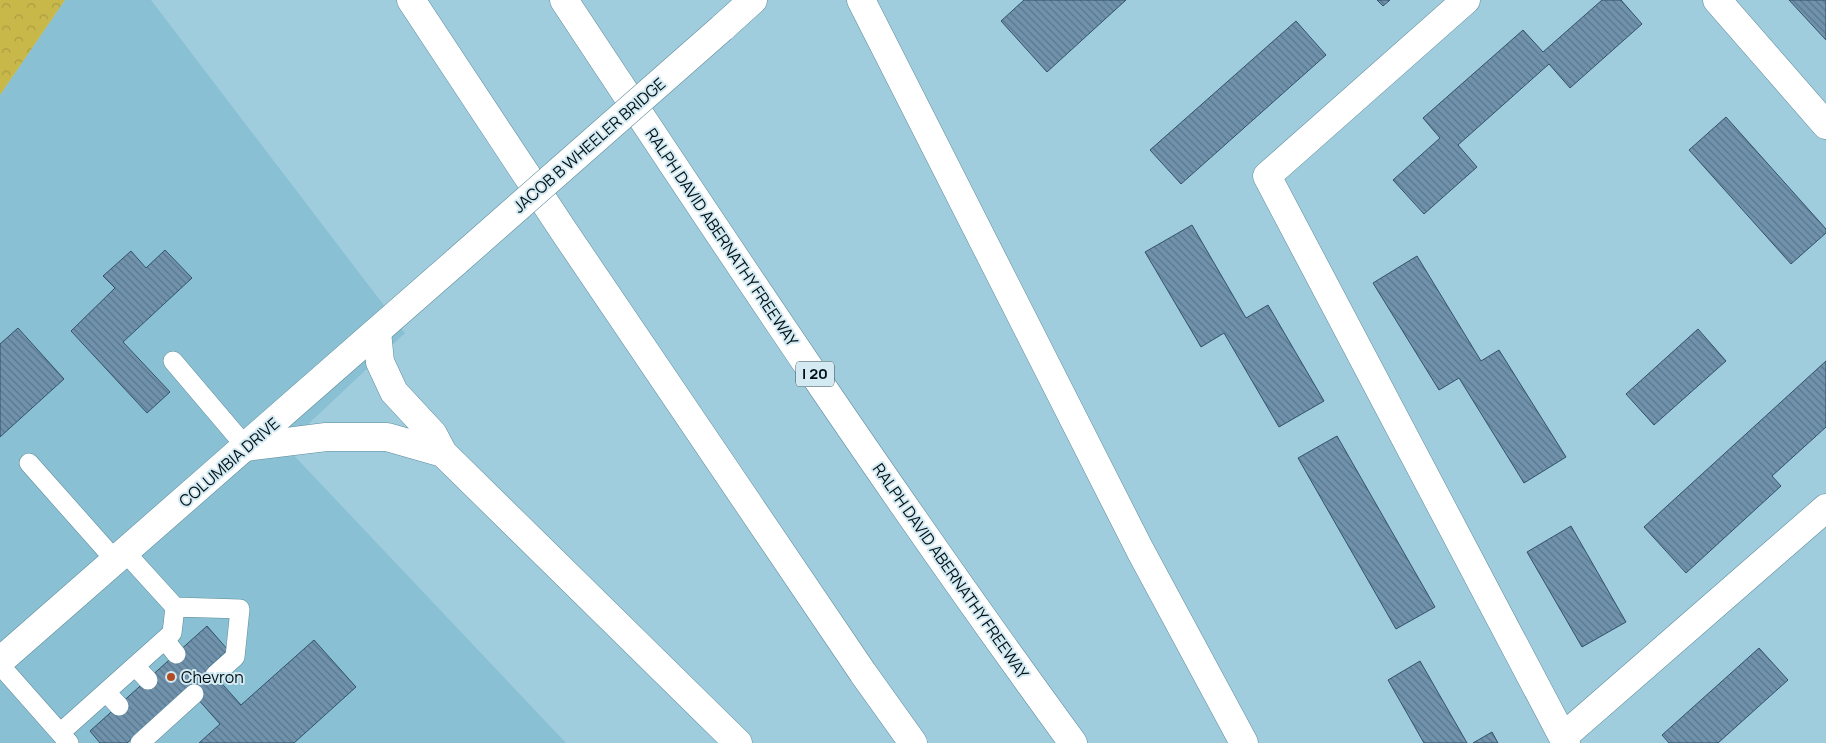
<svg xmlns="http://www.w3.org/2000/svg" width="1826" height="743" viewBox="0 0 1826 743" font-family="Manrope,sans-serif">
  <defs>
    <pattern id="forest-crowns" width="20" height="18" patternUnits="userSpaceOnUse" patternTransform="scale(1.25)"><rect width="20" height="18" fill="#c8b84a"/><path d="M2 6a3 3 0 1 1 6 0M12 15a3 3 0 1 1 6 0" fill="none" stroke="#aa9d40"/></pattern>
    <pattern id="building-back-hatch" width="6" height="6" patternUnits="userSpaceOnUse" patternTransform="scale(1.25)"><rect width="6" height="6" fill="#7092ac"/><path d="M-1 5l2 2M0 0l6 6M5-1l2 2" fill="none" stroke="#5a768b"/></pattern>
  </defs>
  <rect width="100%" height="100%" fill="#9fcdde"/>
  <path fill="#89c0d3" d="M65,0h86l254,333 -120,113 281,297h-566v-648z"/>
  <path fill="url(#forest-crowns)" d="M0,0h65l-65,95z"/>
  <path fill="url(#building-back-hatch)" stroke="#33536a" d="M1024,0h102l-79,72 -46,-51z
    M1377,0h13l-7,6z
    M1602,0h19l21,24 -72,64 -21,-24 -91,81 19,22 -53,47 -31,-34 47,-42 -17,-20 100,-88 20,22z
    M1789,0h37v40z
    M1296,21l30,34 -145,129 -31,-34z
    M1726,117l100,112v4l-35,31 -102,-114z
    M1192,225l54,93 22,-13 56,96 -45,26 -55,-94 -23,14 -56,-95z
    M165,250l27,28 -69,64 47,50 -23,21 -76,-82 44,-43 -12,-12 28,-25 15,17z
    M1417,256l64,105 18,-11 67,107 -42,26 -65,-105 -20,12 -66,-107z
    M18,328l46,51 -64,58v-93z
    M1698,329l28,32 -72,64 -28,-31z
    M1826,361v66l-54,49 9,10 -95,87 -42,-46z
    M1337,436l98,171 -39,22 -98,-171z
    M1571,526l55,96 -44,25 -55,-95z
    M207,626l21,24 -20,18 33,37 73,-65 42,47 -62,56h-95l21,-19 -32,-36 -61,55h-27l-10,-12z
    M1759,648l29,32 -70,63h-49l-7,-8z
    M1420,661l47,82h-43l-36,-63z
    M1492,732l6,11h-25z"/>
  <g fill="none" stroke-linecap="round" stroke-linejoin="round">
    <defs>
      <path id="service" d="M173,361l73,86
        M29,463l86,97
        M125,552l50,55 65,2 -5,48 -20,18
        M165,640l11,14
        M0,665l69,78
        M135,666l13,14
        M106,692l13,14
        M60,733l112,-100 3,-26
        M140,743l54,-49"/>
      <path id="minor" d="M1466,0l-199,176 299,567
        M1717,0l109,125
        M1563,737l263,-229"/>
      <path id="secondary" d="M722,28l31,-28
        M0,661l457,-400"/>
      <path id="motorway" d="M411,0l152,230 300,443 50,70
        M564,0c165,250 332,501 509,743
        M861,0l279,550 104,193
        M377,332l3,30 14,30 39,42 10,19
        M246,447l80,-10h61l56,16 295,290"/>
    </defs>
    <use href="#service" stroke="#5f8c9b" stroke-width="20"/>
    <use href="#minor" stroke="#5f8c9b" stroke-width="29"/>
    <use href="#secondary" stroke="#5f8c9b" stroke-width="29"/>
    <use href="#motorway" stroke="#5f8c9b" stroke-width="29"/>
    <use href="#service" stroke="#fff" stroke-width="19"/>
    <use href="#minor" stroke="#fff" stroke-width="28"/>
    <use href="#secondary" stroke="#fff" stroke-width="28"/>
    <use href="#motorway" stroke="#fff" stroke-width="28"/>
    <defs>
      <path id="secondary-bridge" d="M457,261l265,-233"/>
    </defs>
    <use href="#secondary-bridge" stroke="#5f8c9b" stroke-width="29" stroke-linecap="butt"/>
    <use href="#secondary-bridge" stroke="#fff" stroke-width="28"/>
  </g>
  <circle fill="#b24c22" stroke="#d3eaf2" stroke-width="2" cx="171" cy="677" r="5"/>
  <g text-anchor="middle" stroke-width="4" stroke-linejoin="round" paint-order="stroke">
    <rect fill="#d3eaf2" stroke="#405158" stroke-width="1" x="796" y="361.5" width="38" height="25" rx="4"/>
    <g font-size="15" font-weight="bold" fill="#011016">
      <text x="815" y="379">I 20</text>
    </g>
    <g font-size="16" fill="#011016" stroke="#d3eaf2">
      <text transform="translate(589 145) rotate(-41)" y="6">JACOB B WHEELER BRIDGE</text>
      <text transform="translate(722 237) rotate(56)" y="6">RALPH DAVID ABERNATHY FREEWAY</text>
      <text transform="translate(229 462) rotate(-41)" y="6">COLUMBIA DRIVE</text>
      <text transform="translate(951 571) rotate(55)" y="6">RALPH DAVID ABERNATHY FREEWAY</text>
    </g>
    <g font-size="16" fill="#011016" stroke="#d3eaf2" text-anchor="start">
      <text x="181" y="683">Chevron</text>
    </g>
  </g>
</svg>
